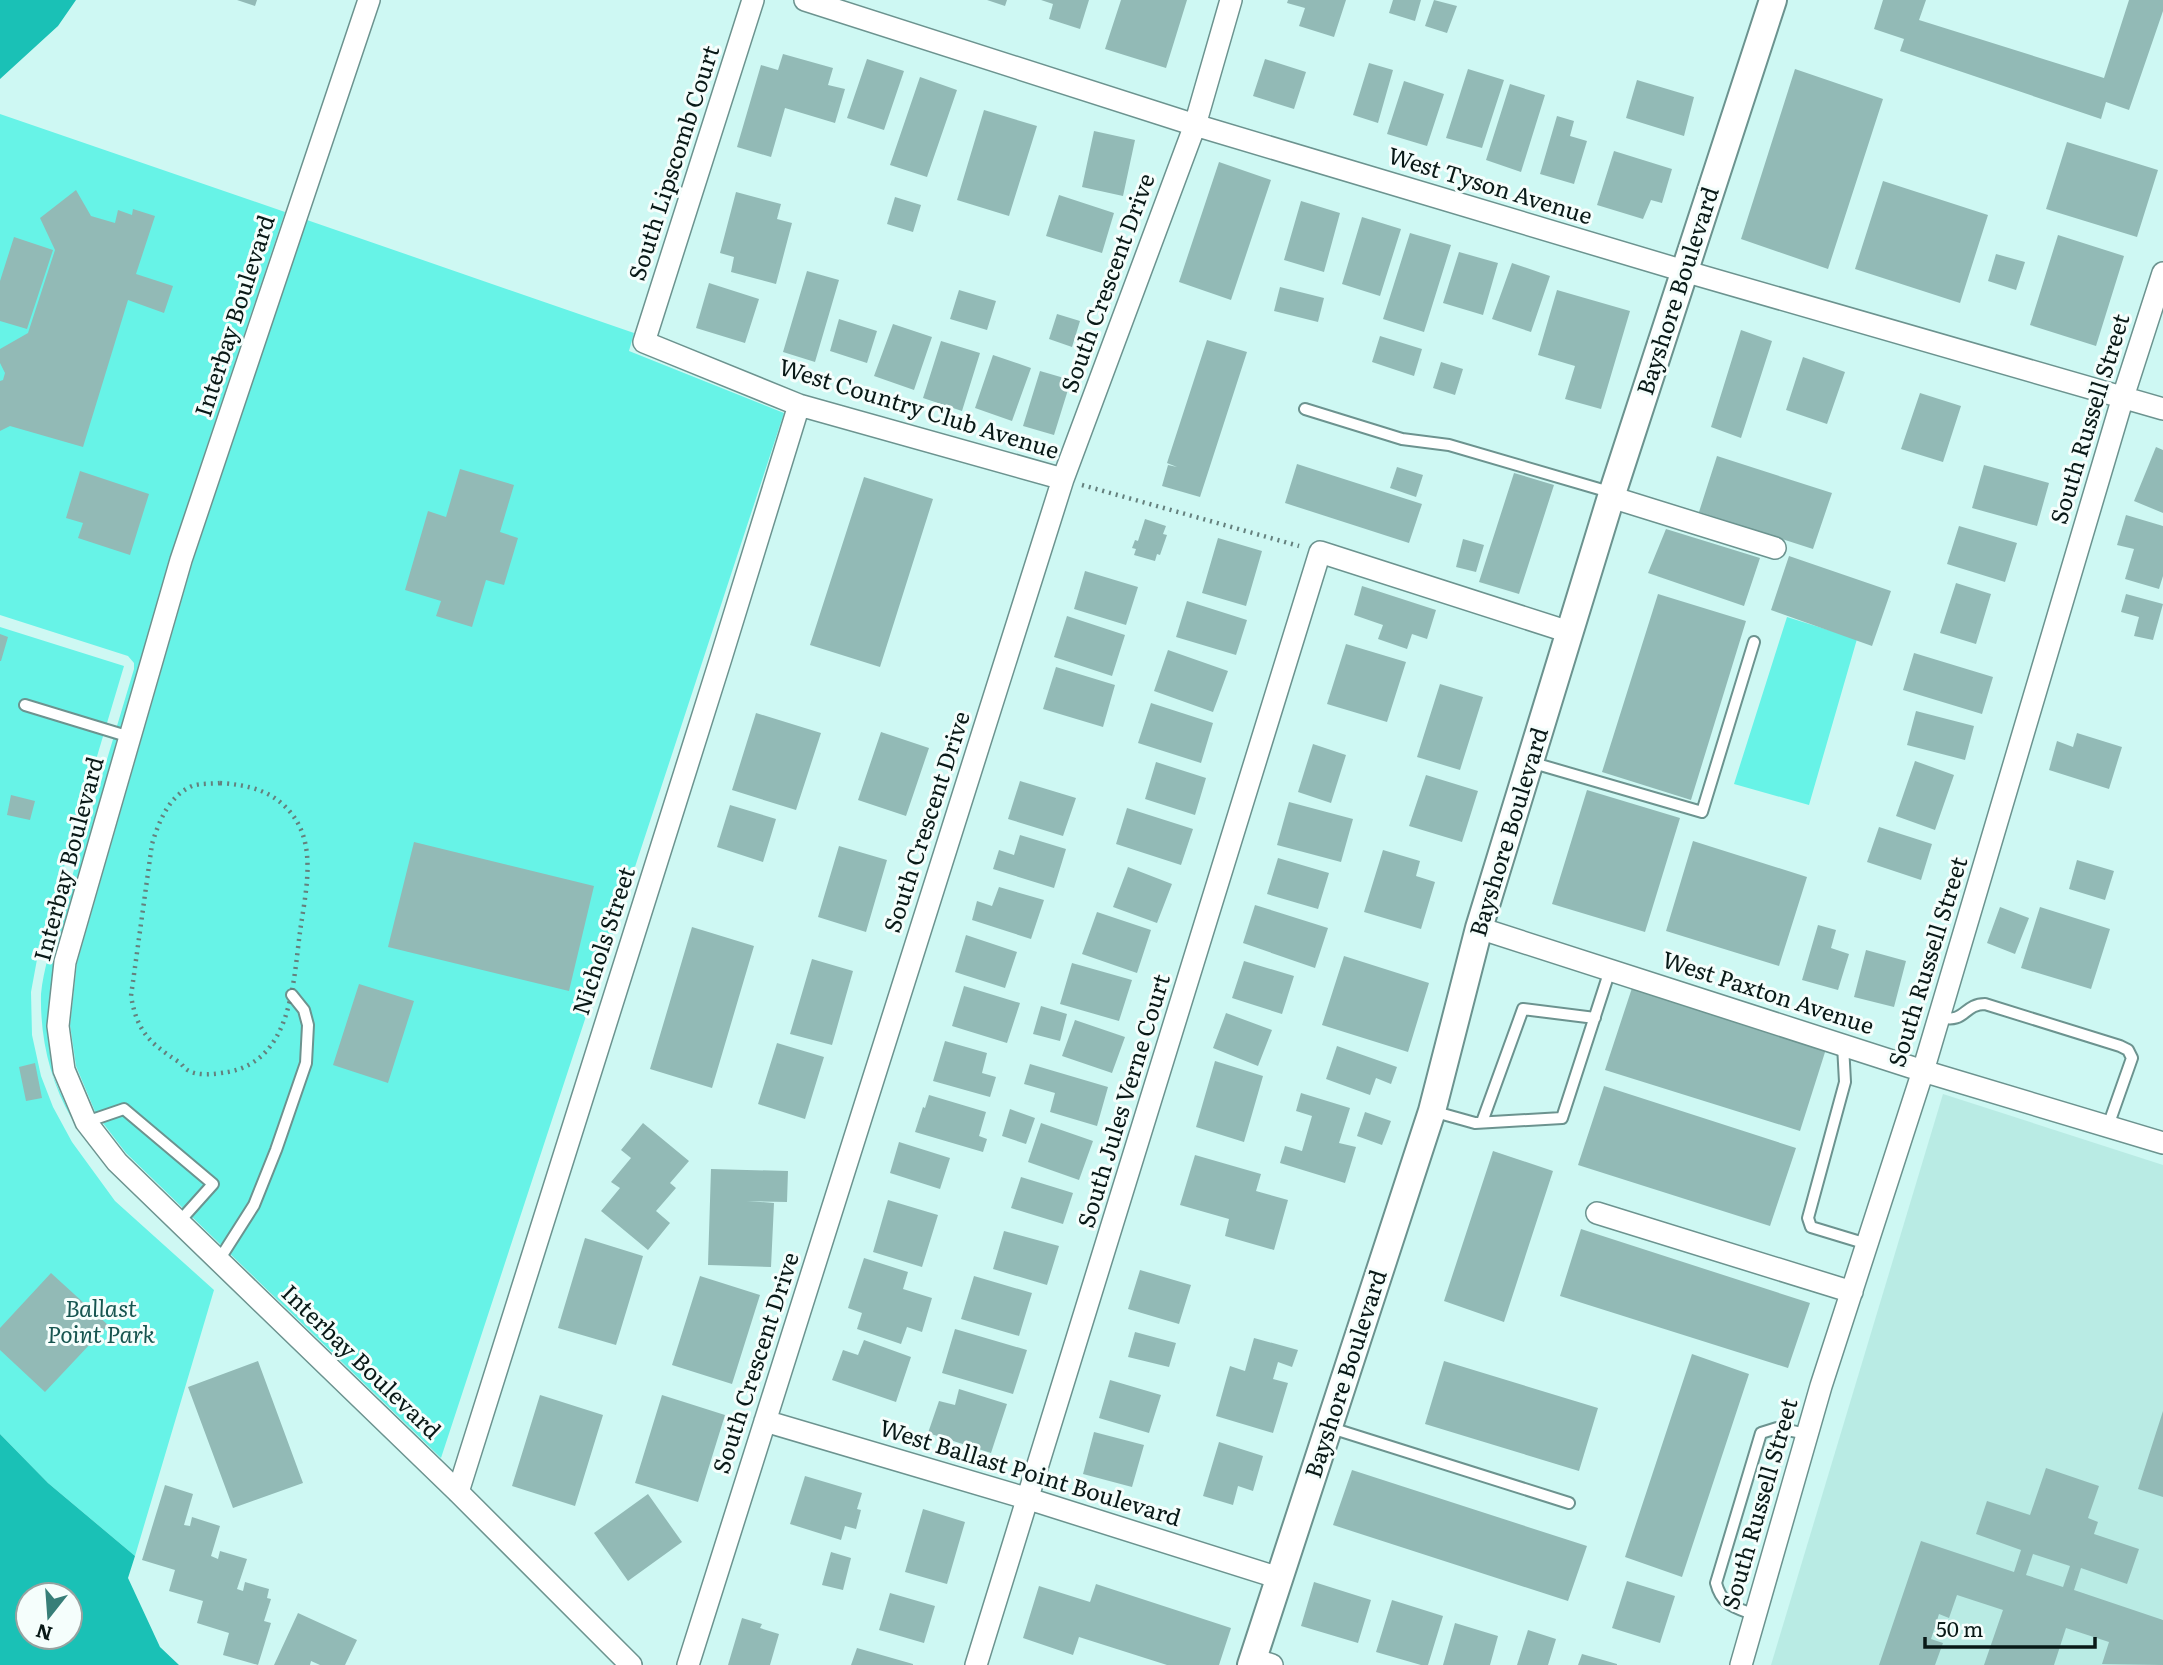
<svg xmlns="http://www.w3.org/2000/svg" width="2163" height="1665" viewBox="0 0 2163 1665" font-family="Literata,serif">
  <rect width="100%" height="100%" fill="#cef8f3"/>
  <path fill="#b9ebe4" d="M1943,1094l220,71v500h-392z"/>
  <path fill="#67f3e7" d="M0,114l285,98 -115,345 -116,401 -7,71 6,47 19,43c-22,-38 -32,-81 -31,-125 1,-12 4,-25 7,-37l86,-288v-6l-6,-7 -128,-41z
    M307,220l327,113 -5,18 155,62 -343,1045 -315,-305 -30,-39 -20,-48 -6,-41 7,-62 115,-399z
    M1787,617l70,22 -48,166 -75,-21z
    M0,627l124,39 -86,288 -7,38 1,43 9,41 12,31 19,35 43,59 99,89 -79,266 -87,-73 -48,-49z"/>
  <path fill="#1ac1b6" fill-rule="evenodd" d="M0,0h76l-18,26 -58,53z
    M0,1434l48,49 87,73 -7,22 32,69 19,18h-179zM70,1595v42h-42v-42z"/>
  <path fill="#92bab6" fill-rule="evenodd" d="M237,0h20l-2,6z
    M987,0h20l-2,6z
    M1041,0h48l-9,29 -31,-10 4,-15z
    M1121,0h66l-21,68 -61,-19z
    M1288,0h58l-12,37 -35,-11 6,-18 -18,-5z
    M1393,0h28l-6,21 -26,-8z
    M1434,0l23,6 -10,27 -22,-7z
    M1883,0h43l-7,20 185,58 25,-78h34v11l-34,99 -23,-8 -5,17 -201,-68 4,-12 -30,-10z
    M783,54l50,14 -5,17 17,4 -10,34 -50,-15 -14,49 -34,-10 24,-82 17,5z
    M867,59l37,12 -20,59 -37,-12z
    M1265,59l41,13 -12,37 -41,-13z
    M1369,63l24,7 -15,53 -25,-8z
    M1468,69l36,11 -22,68 -36,-10z
    M1795,69l88,30 -55,170 -87,-30z
    M920,77l37,13 -30,87 -37,-12z
    M1637,80l57,17 -10,39 -58,-18z
    M1404,81l40,13 -17,52 -40,-12z
    M1510,84l35,11 -24,77 -35,-12z
    M984,110l53,16 -28,90 -52,-16z
    M1557,116l17,5 -4,15 17,5 -13,43 -34,-10z
    M1094,131l41,9 -12,56 -41,-9z
    M2067,142l91,28 -21,67 -91,-28z
    M1614,151l58,18 -10,34 -11,-3 -8,19 -46,-14z
    M1219,162l52,18 -40,120 -52,-18z
    M1883,181l105,34 -28,88 -105,-34z
    M76,190l15,26 24,7 3,-13 14,5 1,-6 22,7 -19,58 37,12 -9,27 -36,-13 -45,147 -73,-21 -10,5v-50l3,-1 2,-7 -5,-10v-14l28,-16 27,-83 -15,-32z
    M736,192l45,12 -4,15 15,4 -16,61 -45,-12 3,-15 -14,-4z
    M1059,195l55,18 -12,40 -56,-17z
    M895,197l26,8 -8,27 -26,-8z
    M1301,201l39,12 -16,59 -40,-12z
    M1362,217l39,12 -21,67 -38,-12z
    M1410,233l41,12 -27,87 -41,-13z
    M2058,235l66,21 -28,90 -66,-21z
    M14,237l39,13 -26,79 -27,-8v-40z
    M1459,252l39,11 -15,52 -40,-12z
    M1996,254l29,8 -9,28 -28,-9z
    M1512,263l38,13 -19,56 -39,-13z
    M807,271l32,9 -24,82 -32,-10z
    M709,283l50,16 -14,44 -49,-15z
    M1280,287l44,11 -6,24 -44,-11z
    M959,290l37,11 -9,29 -37,-11z
    M1557,290l73,21 -29,98 -36,-10 10,-33 -37,-11z
    M1057,314l23,7 -8,26 -23,-8z
    M839,319l38,12 -10,32 -37,-12z
    M893,324l39,13 -18,53 -40,-14z
    M1741,330l31,11 -31,97 -30,-11z
    M1380,336l42,13 -8,27 -42,-14z
    M1207,340l40,12 -47,145 -38,-11 6,-21 9,2 -10,-4z
    M941,341l39,12 -18,58 -39,-13z
    M993,355l38,13 -19,53 -37,-13z
    M1803,357l42,15 -18,52 -41,-14z
    M1441,362l22,7 -8,26 -22,-7z
    M1040,371l31,9 -17,55 -31,-9z
    M1920,393l41,13 -18,56 -42,-13z
    M2156,447l7,3v63l-29,-12z
    M1717,456l115,37 -19,56 -114,-37z
    M1297,464l125,40 -13,39 -124,-40z
    M1984,465l65,18 -12,43 -65,-18z
    M1397,467l26,8 -7,22 -26,-9z
    M460,469l54,16 -14,47 18,6 -14,47 -18,-5 -14,47 -36,-11 5,-15 -36,-11 23,-79 18,6z
    M80,471l69,23 -19,61 -52,-17 5,-15 -17,-5z
    M1514,473l40,12 -35,109 -40,-12z
    M864,477l69,22 -53,168 -70,-22z
    M2126,515l37,11v50l-4,13 -34,-10 9,-30 -17,-4z
    M1145,519l21,7 -3,8 4,1 -7,20 -3,-1 -2,7 -21,-6 2,-6 -4,-1 3,-8 3,1z
    M1959,526l58,17 -12,39 -58,-18z
    M1666,529l94,29 -16,48 -96,-33z
    M1218,538l44,13 -16,55 -44,-13z
    M1463,539l21,6 -8,27 -20,-5z
    M1789,556l102,35 -19,55 -101,-36z
    M1085,571l53,16 -12,38 -52,-16z
    M1956,583l35,11 -15,50 -36,-11z
    M1362,586l74,24 -9,29 -15,-5 -5,15 -29,-10 5,-14 -29,-10z
    M1658,594l88,27 -55,179 -89,-28z
    M2126,594l37,10 -10,36 -19,-4 5,-19 -18,-5z
    M1187,601l60,19 -11,35 -60,-18z
    M1067,616l58,19 -13,41 -58,-19z
    M0,634l8,3 -7,24h-1z
    M1346,644l60,18 -19,60 -60,-18z
    M1168,650l60,21 -15,41 -59,-21z
    M1914,653l79,24 -11,37 -79,-24z
    M1056,667l59,18 -12,42 -60,-18z
    M1440,684l43,13 -23,73 -43,-13z
    M1151,703l62,20 -12,40 -63,-20z
    M1916,711l58,15 -9,34 -58,-15z
    M756,713l65,20 -25,77 -64,-20z
    M881,732l48,16 -23,68 -48,-16z
    M2077,733l45,14 -13,42 -60,-19 8,-29 16,6z
    M1313,744l33,11 -15,48 -33,-11z
    M1915,761l39,14 -19,55 -39,-14z
    M1156,762l50,16 -11,37 -50,-16z
    M1426,775l52,16 -16,51 -53,-16z
    M1020,781l56,17 -13,38 -55,-17z
    M1587,790l93,28 -35,114 -93,-28z
    M11,795l24,6 -5,19 -23,-5z
    M1289,802l64,17 -12,43 -64,-17z
    M730,805l46,14 -13,43 -46,-15z
    M1127,808l66,21 -12,36 -65,-21z
    M1879,827l53,17 -11,36 -54,-18z
    M1020,835l46,14 -12,39 -61,-19 6,-19 15,5z
    M1693,841l114,36 -28,89 -113,-35z
    M414,842l180,44 -25,105 -181,-44z
    M839,846l48,14 -21,72 -48,-15z
    M1383,850l37,11 -4,15 19,6 -14,47 -57,-17z
    M1278,858l51,15 -11,36 -51,-15z
    M2077,860l37,11 -9,29 -36,-11z
    M1128,867l44,17 -15,39 -44,-16z
    M999,887l45,13 -13,39 -59,-19 5,-19 15,5z
    M1255,905l73,23 -13,40 -72,-25z
    M2000,907l29,11 -14,36 -28,-11z
    M2040,907l70,22 -19,60 -70,-21z
    M1097,912l54,18 -14,43 -55,-19z
    M1818,925l18,5 -5,18 18,6 -11,36 -36,-10z
    M692,927l62,19 -42,142 -62,-19z
    M966,935l51,17 -12,36 -50,-16z
    M1866,950l40,11 -12,46 -40,-10z
    M1344,956l85,27 -21,69 -86,-27z
    M812,959l41,12 -21,74 -42,-11z
    M1244,961l50,15 -12,38 -50,-16z
    M1072,963l60,17 -13,41 -59,-17z
    M359,984l55,17 -26,82 -55,-18z
    M964,986l56,17 -13,40 -55,-17z
    M1632,988l194,61 -26,82 -195,-61z
    M1041,1006l26,8 -7,27 -27,-7z
    M1226,1013l46,17 -14,36 -45,-18z
    M1075,1020l50,17 -13,36 -50,-17z
    M945,1041l42,12 -5,20 14,4 -6,20 -57,-16z
    M777,1043l47,14 -19,62 -47,-15z
    M1337,1046l60,21 -6,17 -15,-6 -6,17 -44,-16z
    M1215,1061l48,15 -19,66 -48,-15z
    M35,1063l7,35 -16,3 -7,-34z
    M1030,1064l78,23 -11,39 -47,-14 5,-19 -31,-9z
    M1604,1086l192,62 -26,78 -192,-61z
    M1301,1093l49,15 -11,35 17,4 -11,36 -65,-20 5,-17 17,5 10,-35 -16,-5z
    M929,1095l57,17 -7,24 8,3 -4,13 -68,-20 8,-25 2,1z
    M1010,1109l25,9 -9,26 -24,-8z
    M1365,1112l26,9 -9,24 -25,-9z
    M643,1123l46,38 -19,22 6,5 -20,23 14,12 -22,27 -47,-39 19,-23 -9,-6 20,-24 -10,-8z
    M1041,1123l52,18 -14,39 -51,-18z
    M899,1142l51,16 -10,31 -50,-16z
    M1493,1151l60,20 -49,151 -60,-21z
    M1195,1155l66,19 -5,17 32,9 -14,50 -49,-14 4,-17 -49,-14z
    M711,1169l77,2 -1,31 -40,-1 27,2 -3,64 -63,-2z
    M1021,1177l52,16 -10,31 -52,-16z
    M888,1200l50,15 -16,52 -49,-15z
    M1581,1229l229,74 -22,65 -228,-72z
    M1004,1231l55,15 -12,39 -54,-16z
    M585,1238l58,18 -27,89 -58,-17z
    M864,1258l44,14 -5,17 29,9 -10,34 -15,-5 -6,17 -44,-15 5,-16 -14,-5z
    M1140,1270l51,15 -12,39 -51,-15z
    M51,1273l57,52 -63,67 -45,-42v-22z
    M700,1276l60,19 -28,89 -60,-19z
    M974,1276l58,17 -13,43 -58,-17z
    M955,1329l72,21 -14,44 -71,-21z
    M1135,1332l41,11 -7,24 -41,-10z
    M1254,1338l44,12 -6,17 -14,-5 -5,17 15,4 -15,50 -57,-17 14,-50 15,5z
    M864,1340l47,17 -15,45 -64,-22 11,-30 15,5z
    M1692,1354l57,20 -67,203 -57,-20z
    M258,1361l45,122 -70,25 -45,-121z
    M1444,1361l154,47 -19,63 -154,-47z
    M1110,1380l51,15 -12,38 -50,-15z
    M959,1389l48,15 -16,49 -63,-20 11,-32 16,4z
    M540,1395l63,20 -28,91 -63,-20z
    M662,1395l63,20 -27,87 -63,-19z
    M2163,1411v86l-25,-8z
    M1094,1432l50,13 -12,42 -49,-13z
    M1219,1442l44,14 -10,35 -15,-5 -5,19 -30,-9z
    M2046,1468l53,18 -11,32 10,4 -4,12 45,15 -12,35 -46,-16 -7,22 89,30v45l-61,-1 7,-22 -43,-14 -12,37h-70l19,-55 -46,-15 -8,23 -10,-4 -8,25 12,4 -8,22h-56l42,-124 93,31 7,-22 -45,-16 11,-33 43,14zM2033,1554l37,12 -7,21 -37,-12z
    M1352,1470l235,76 -19,55 -235,-76z
    M805,1476l57,17 -5,16 4,1 -5,19 -11,-3 -4,14 -51,-16z
    M165,1485l28,9 -9,31 6,1 2,-9 28,9 -9,30 7,3 2,-8 27,8 -10,30 6,2 2,-9 24,7 -2,9 4,1 -7,22 7,2 -13,42 -35,-10 6,-22 -32,-10 6,-22 -34,-10 6,-21 -33,-10z
    M648,1494l34,48 -54,39 -34,-48z
    M923,1509l42,13 -18,62 -42,-12z
    M831,1552l20,6 -8,32 -21,-5z
    M1627,1581l48,15 -15,47 -48,-15z
    M1314,1582l57,18 -13,43 -57,-17z
    M1096,1584l135,44 -12,37h-52l-88,-28 -6,18 -50,-17 16,-52 51,16z
    M890,1593l45,13 -11,37 -45,-13z
    M1392,1600l51,16 -15,49h-7l-45,-13z
    M298,1613l59,27 -12,25h-25l-9,-4 -1,4h-36z
    M742,1618l20,6 -2,4 19,6 -9,31h-42z
    M1455,1623l43,13 -8,29h-47z
    M1528,1630l28,9 -8,26h-31z
    M857,1648l56,16v1h-62z
    M1582,1654l35,10v1h-39z"/>
  <g fill="none" stroke-linecap="round" stroke-linejoin="round">
    <defs>
      <path id="service" d="M1305,409l97,30 47,6 164,48
        M25,705l105,32
        M1530,762l172,50 52,-170
        M1940,1017c26,7 23,-13 45,-13l135,42 8,4 4,8 -24,68
        M1843,1045l2,37 -37,136 3,9 56,17
        M1432,1111l43,12 87,-5 48,-148
        M86,1122l38,-13 89,75 -34,38
        M1482,1122l41,-113 72,9
        M219,1260l35,-55 22,-55 30,-87 2,-38 -4,-15 -12,-15
        M1328,1427l241,76
        M1755,1615c-20,-8 -33,-9 -39,-32l45,-150 16,-5 30,6"/>
      <path id="minor" d="M369,0l-188,560 -116,402 -7,64 6,44 22,52 31,40 341,330 173,173
        M753,0l-109,342 155,63 264,74
        M805,0l390,125 489,146 479,138
        M1611,497l164,51
        M1479,928l444,143 240,72
        M1597,1213l255,79
        M765,1421l264,78 250,79
        M458,1492l263,-834 78,-253
        M1253,1659l19,6
        M688,1665l375,-1186 132,-354 36,-125
        M976,1665l344,-1113 249,80
        M1741,1665l80,-279 102,-315 200,-674 40,-124"/>
      <path id="tertiary" d="M1251,1665l181,-554 47,-183 132,-431 162,-497"/>
    </defs>
    <use href="#service" stroke="#6c938f" stroke-width="14"/>
    <use href="#minor" stroke="#6c938f" stroke-width="24"/>
    <use href="#tertiary" stroke="#6c938f" stroke-width="30"/>
    <path stroke="#64807d" stroke-width="4.5" stroke-dasharray="2 5" stroke-linecap="butt" d="M1082,485l217,61
      M220,783c28,2 52,7 71,30 27,33 14,81 9,119 -7,51 -8,128 -72,140 -12,2 -32,5 -42,-3 -3,-2 -4,-5 -7,-7 -30,-19 -42,-31 -48,-66l21,-152c7,-23 17,-48 40,-58 8,-3 20,-2 28,-3z"/>
    <use href="#service" stroke="#fff" stroke-width="10"/>
    <use href="#minor" stroke="#fff" stroke-width="21"/>
    <use href="#tertiary" stroke="#fff" stroke-width="26"/>
  </g>
  <g text-anchor="middle" stroke-width="6" stroke-linejoin="round" paint-order="stroke">
    <g font-size="23" fill="#091917" stroke="#f5fefc">
      <text transform="translate(674 163) rotate(-72)" y="8">South Lipscomb Court</text>
      <text transform="translate(1490 186) rotate(17)" y="8">West Tyson Avenue</text>
      <text transform="translate(1108 283) rotate(-70)" y="8">South Crescent Drive</text>
      <text transform="translate(1678 291) rotate(-72)" y="8">Bayshore Boulevard</text>
      <text transform="translate(235 316) rotate(-72)" y="8">Interbay Boulevard</text>
      <text transform="translate(919 409) rotate(17)" y="8">West Country Club Avenue</text>
      <text transform="translate(2090 419) rotate(-73)" y="8">South Russell Street</text>
      <text transform="translate(927 822) rotate(-72)" y="8">South Crescent Drive</text>
      <text transform="translate(1509 832) rotate(-73)" y="8">Bayshore Boulevard</text>
      <text transform="translate(69 859) rotate(-75)" y="8">Interbay Boulevard</text>
      <text transform="translate(604 941) rotate(-72)" y="8">Nichols Street</text>
      <text transform="translate(1928 962) rotate(-73)" y="8">South Russell Street</text>
      <text transform="translate(1768 993) rotate(18)" y="8">West Paxton Avenue</text>
      <text transform="translate(1124 1101) rotate(-73)" y="8">South Jules Verne Court</text>
      <text transform="translate(361 1362) rotate(44)" y="8">Interbay Boulevard</text>
      <text transform="translate(756 1363) rotate(-72)" y="8">South Crescent Drive</text>
      <text transform="translate(1346 1374) rotate(-72)" y="8">Bayshore Boulevard</text>
      <text transform="translate(1030 1473) rotate(17)" y="8">West Ballast Point Boulevard</text>
      <text transform="translate(1760 1504) rotate(-74)" y="8">South Russell Street</text>
    </g>
    <g font-size="23" font-style="italic" fill="#175550" stroke="#f5fefc">
      <text x="101" y="1317">Ballast<tspan x="101" dy="26">Point Park</tspan></text>
    </g>
  </g>
  <g transform="translate(49 1616) rotate(197)"><circle r="33" fill="#f5fefc" stroke="#97a2a0" stroke-width="2"/>
  <path d="M0-5L12 26L0 18L-12 26Z" fill="#377e78"/>
  <text y="-10" font-size="19" font-weight="bold" text-anchor="middle" fill="#091917">N</text>
  </g>
  <path d="M1925 1637v10h170v-10" fill="none" stroke="#091917" stroke-width="3.5"/>
  <text x="1936" y="1637" font-size="21" fill="#091917" stroke="#f5fefc" stroke-width="5" paint-order="stroke">50 m</text>
</svg>
